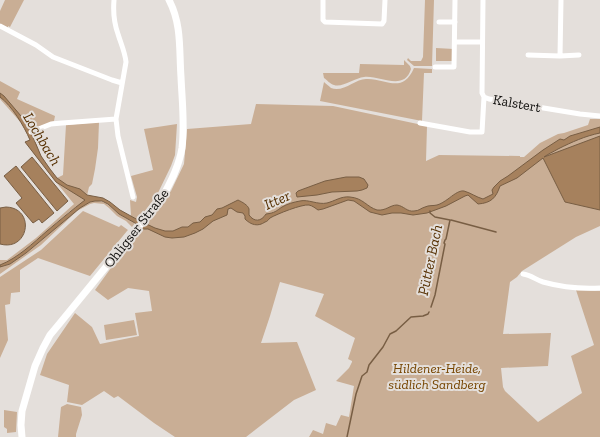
<svg xmlns="http://www.w3.org/2000/svg" width="600" height="437" viewBox="0 0 600 437" font-family="'Zilla Slab',serif">
  <rect width="100%" height="100%" fill="#e4dfdb"/>
  <path fill="#c9ae95" d="M5,0h19l-14,27 -2,-1v2l-8,-4v-13z
    M425,0h9l-2,66h-18l-7,-6 1,-2 3,3h10l2,-4z
    M436,48l18,1v12h-18z
    M404,60l6,6 1,3c-7,23 -31,6 -47,8 -9,1 -22,11 -30,8 -4,-1 -7,-5 -10,-7l-1,-5h36l1,-9 44,1z
    M414,68l18,1v4h-8l-2,48 -102,-20 4,-19c2,2 5,4 7,6 12,5 24,-9 35,-9 20,-1 36,16 48,-11z
    M0,81l20,11 -3,7 38,17 -1,5 -28,11 -3,-7 -23,-26z
    M256,104l77,2 94,20 -1,35 13,-6 81,1v1h4l16,-14 18,-9 6,-1 24,-8 2,-6h10v107l-24,11 -54,34 -5,6 -7,5 -7,52 48,-1 -3,33 -47,2 2,19 2,4 33,31 44,-29 -11,-37 23,-11 -18,-55 24,1v146h-291l4,-7 10,4 3,-11 10,3 5,-11 8,2 5,-31 -18,-5 13,-13 3,-6v-1l-4,-2 7,-21 -40,-22 9,-22 -44,-12 -10,34 -9,27 36,-1 19,48 -22,10 -48,37h-71l-21,-14 -36,-27 -4,2 -10,-7 -22,14 -15,-3 2,-17 -29,-10 7,-21 28,-41 17,14 8,17 39,-8 -4,-23 17,-2 -3,-20 -21,-3 -20,12 -13,-10 24,-33 21,-25 31,-41 13,-27 3,-35 64,-5z
    M99,122l-1,26 -3,21 -3,15 -3,3 -3,13 -17,12 -42,36 -18,14 -9,3v-5h7l29,-22 38,-34 -18,-22 -31,-40 5,-2 -2,-4 4,-2 9,22 9,13 7,9 6,-3 3,-50z
    M177,124l-2,31 -4,11 -14,29 -19,25 -7,-4 -1,-16 6,2 1,-5 -6,-21 22,-6 -9,-41z
    M95,201c14,0 15,7 26,14 4,3 9,5 14,8l-3,4 -6,-6 -9,-5 -8,-8 -5,-4 -10,-1 -4,1 -13,7 -36,34 -41,29v-7l10,-3 16,-11 54,-45 10,-6z
    M83,211l36,16 2,-2 7,5 -1,1 -37,45 -52,-18 -18,12v22l-9,1 -1,11 -5,1 3,35 -8,18v-81l41,-27z
    M134,320l3,15 -31,5 -2,-15z
    M67,404l14,3 1,8 -6,19v3h-18l3,-30z
    M4,410l13,2 -1,20 -9,1v-4l-3,-2z"/>
  <path fill="#a6815d" stroke="#785e44" d="M0,93l4,3 17,20 9,14 11,26 9,13 7,9 10,7 13,4 7,6 16,3 7,4 10,8 18,10 17,8 10,3h8l9,-4h6l5,-4 7,-1 5,-5 7,-2 5,-6 5,-1 16,-8c4,2 10,5 11,9 0,2 0,4 0,6 5,7 12,7 17,-1 9,-1 10,-3 16,-7 5,-3 12,-5 18,-6 8,-2 18,4 27,2 8,-2 14,-7 23,-6 13,1 17,10 27,13 9,1 13,-5 20,-5 7,1 10,7 17,6 5,0 7,-3 11,-4 4,-2 8,-1 12,-2 4,-1 8,-4 11,-6 4,-3 11,-9 16,-8 7,2 12,6 19,8l10,-5 -1,-4 2,-3 6,-6 8,-5 35,-26 17,-11 4,1 6,-4 30,-9v6c-15,3 -28,9 -42,16 -5,3 -10,5 -14,8l56,-21v74l-35,-8 -22,-44 -26,20 -17,8c-4,12 -9,17 -22,18l-10,-9 -3,1 -19,10 -19,7 -14,2 -12,-2h-9l-10,2 -12,-3 -16,-11 -6,-1 -25,9 -5,1c-3,-2 -5,-4 -9,-5 -7,-1 -32,9 -39,13 -1,1 -3,4 -5,4 -7,5 -14,3 -20,-3v-3l-2,-3 -6,-1 -6,-4 -3,1 -1,6 -14,6 -10,8 -8,4 -11,4 -12,1 -7,-1 -17,-8h-5l-8,-6 -16,-9 -11,-10 -6,-3h-7l-5,1 -10,6 -54,45 -16,11 -10,3v-2c18,-7 33,-22 47,-34 13,-11 25,-21 38,-31l-29,-18 -31,-40 5,-2c-6,-14 -18,-34 -30,-43z
    M32,157l36,44 -11,10 -36,-44z
    M16,166l38,47 -12,10 -3,-4 -6,4 -17,-20 6,-5 -18,-22z
    M346,177h13l5,2 4,6 -1,3 -5,2 -5,1 -25,1 -15,3 -20,2 -1,-4 2,-2 27,-10z
    M6,207c30,1 23,45 -6,37v-36z"/>
  <g fill="none" stroke-linecap="round" stroke-linejoin="round">
    <path stroke="#785e44" stroke-width="1.5" d="M430,211v2l5,4 15,3 -4,19 -1,1 -1,3 1,1 -10,51 -4,12
      M451,220l45,12
      M347,437l9,-43 6,-18 5,-4 2,-7 14,-18 7,-13 6,-3 15,-14 12,-1 5,-2 1,-2"/>
    <path stroke="#fff" stroke-width="5" d="M114,0c-1,12 0,23 4,34 3,10 7,18 8,28l-10,57 2,17 15,61
      M323,0v20l2,2 57,2 2,-3 1,-21
      M439,22h16
      M0,26l36,19 17,12 59,23 10,3
      M455,42h27
      M528,55l32,1 19,-1
      M560,56l1,-56
      M435,67h19l1,-67
      M484,97l5,2 91,15 20,2
      M420,123l50,9h12l2,-35 -2,-4 1,-93
      M31,132l20,-8 11,-1 54,-4
      M523,274c8,1 13,6 20,8 18,5 39,7 57,6"/>
    <path stroke="#fff" stroke-width="7" d="M22,437l-1,-12 1,-14 13,-45 8,-18 7,-13 10,-12 100,-122c10,-17 19,-34 22,-53 3,-23 0,-47 -1,-71 -2,-27 1,-52 -12,-77"/>
  </g>
  <g text-anchor="middle" stroke-width="4" stroke-linejoin="round" paint-order="stroke">
    <g font-size="14" fill="#0e0d0b" stroke="#e4dfdb">
      <text transform="translate(517 103) rotate(10)" y="5">Kalstert</text>
      <text transform="translate(136 228) rotate(-52)" y="5">Ohligser Straße</text>
    </g>
    <g font-size="14" font-style="italic" fill="#764501" stroke="#e4dfdb">
      <text x="437" y="373">Hildener-Heide,<tspan x="437" dy="16">südlich Sandberg</tspan></text>
    </g>
    <g font-size="15" font-style="italic" fill="#552f00" stroke="#e4dfdb">
      <text transform="translate(42 139) rotate(59)" y="5">Lochbach</text>
      <text transform="translate(277 200) rotate(-24)" y="5">Itter</text>
      <text transform="translate(430 260) rotate(-78)" y="5">Pütter Bach</text>
    </g>
  </g>
</svg>
